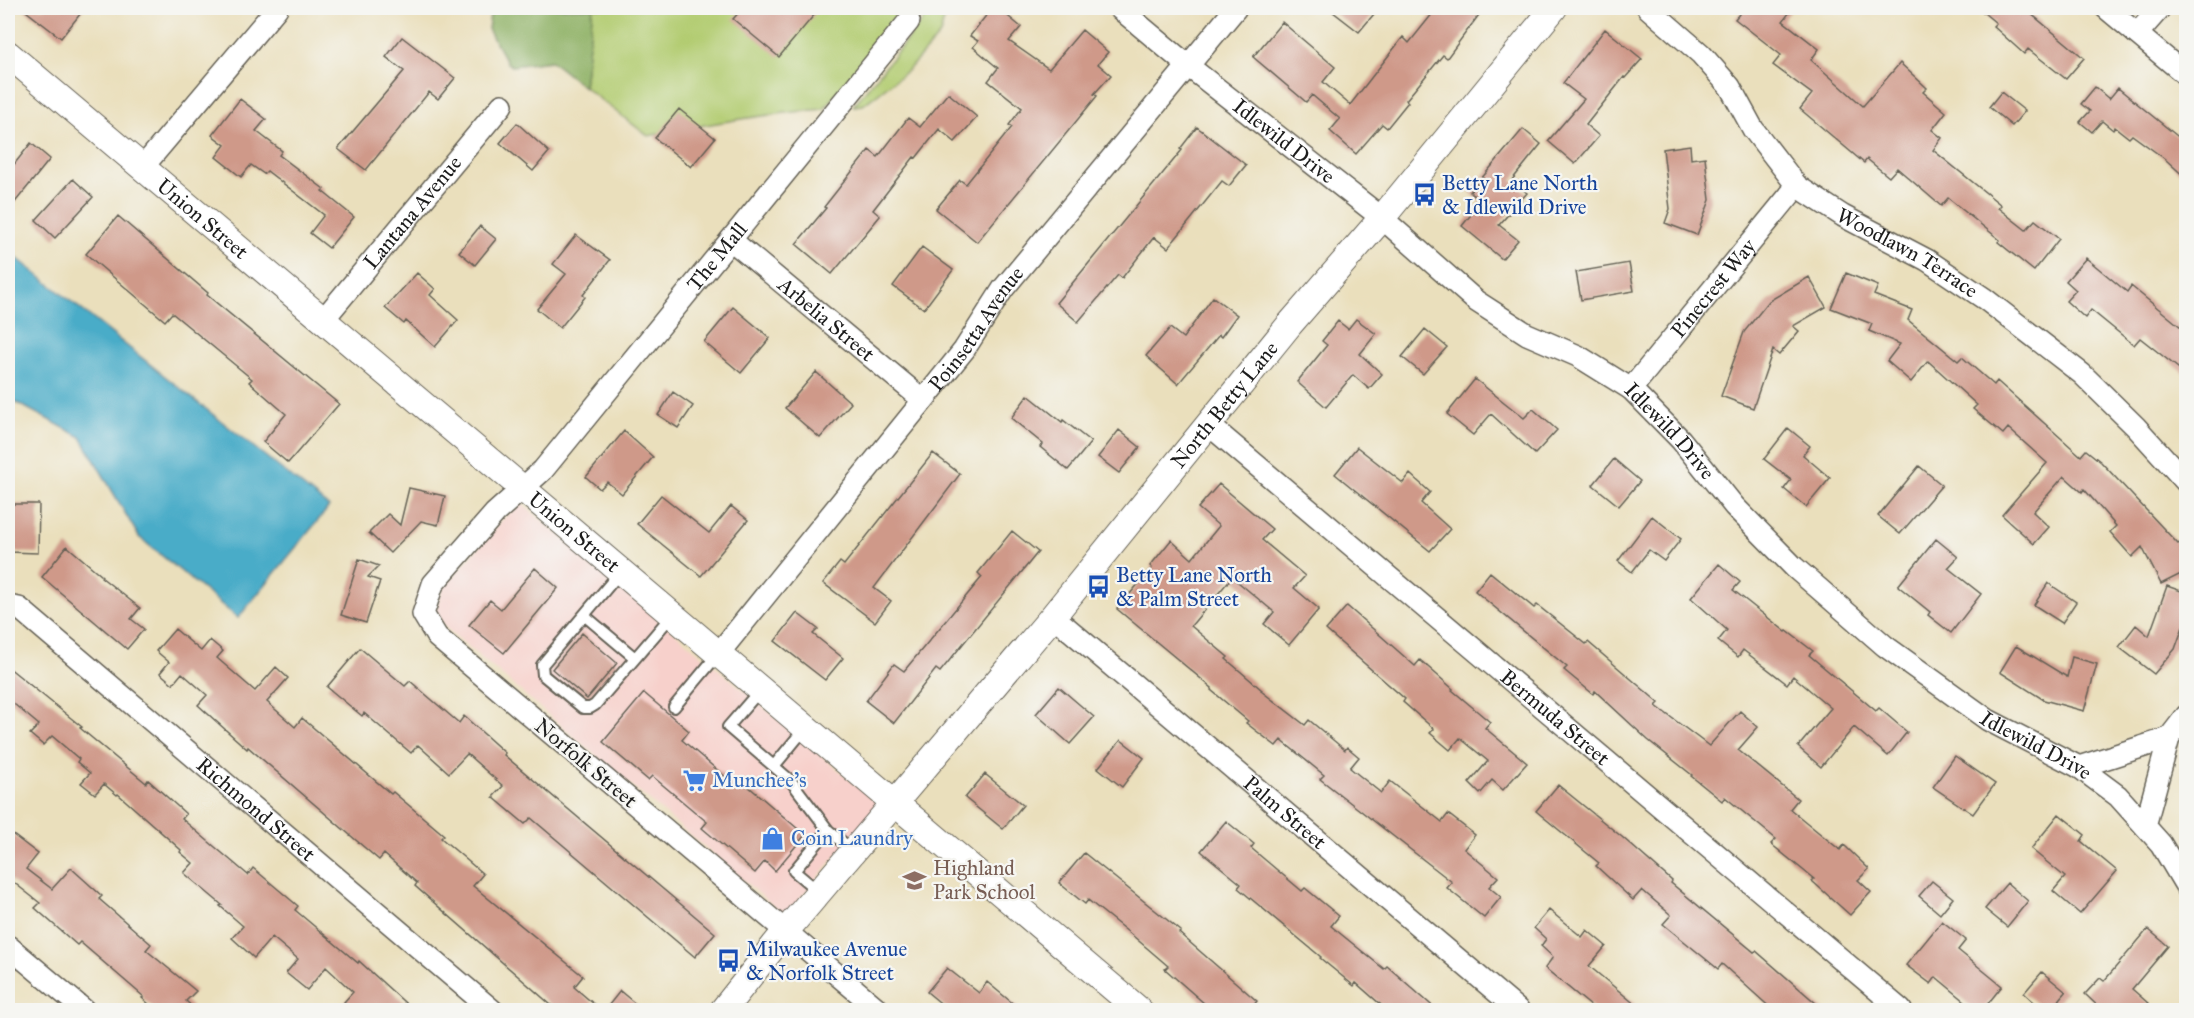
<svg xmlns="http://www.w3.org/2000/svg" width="2194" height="1018" viewBox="0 0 2194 1018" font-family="'IM FELL Great Primer',serif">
  <rect width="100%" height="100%" fill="#f6f6f2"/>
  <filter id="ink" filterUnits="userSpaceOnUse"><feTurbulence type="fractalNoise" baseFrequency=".0167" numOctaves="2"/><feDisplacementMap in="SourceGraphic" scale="12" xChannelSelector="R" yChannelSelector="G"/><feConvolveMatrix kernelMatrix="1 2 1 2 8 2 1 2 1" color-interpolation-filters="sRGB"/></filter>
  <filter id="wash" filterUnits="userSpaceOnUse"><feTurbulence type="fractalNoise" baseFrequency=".008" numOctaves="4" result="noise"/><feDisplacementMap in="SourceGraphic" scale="24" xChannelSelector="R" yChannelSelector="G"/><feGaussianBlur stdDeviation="1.35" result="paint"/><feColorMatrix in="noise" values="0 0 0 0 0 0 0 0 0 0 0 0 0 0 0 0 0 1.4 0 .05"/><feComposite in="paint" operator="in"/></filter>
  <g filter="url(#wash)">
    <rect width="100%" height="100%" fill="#eadfbc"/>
    <path fill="#f7d0cb" d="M521,503l359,302 -95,111 -339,-288 -11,-17 8,-22 59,-69z"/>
    <path fill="#b2cc71" stroke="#677446" stroke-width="1.5" d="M593,8h313l-82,101c-59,5 -117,15 -176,27l-64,-49z
      M911,8h36l-7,27 -32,35 -45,35 -10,1 71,-87z"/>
    <path fill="#8db063" stroke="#546640" stroke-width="1.5" d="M491,8h102l-9,79 -33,-26 -39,5 -5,-3 -19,-34z"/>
    <path fill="#49acc8" stroke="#326472" stroke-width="1.5" d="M8,251l321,256 -91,111 -99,-81 -58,-100 -73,-39z"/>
    <g id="blocks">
      <path fill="#cf9989" d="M22,8h63l-24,30z
        M743,8h77l-41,49 -46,-38z
        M992,8h6l23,19 -12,14 40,28 33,-39 26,22 -10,12 13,11 -17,19 3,2 -120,146 -41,-33 24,-29 6,4 46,-57 -3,-2 13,-17 -34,-27 10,-13 -25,-21 5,-6 -8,-5z
        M1328,8h51l-20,24z
        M1437,8h47l-37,50 -4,-3 -37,45 2,2 -21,26 -5,-4 -26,30 -26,-23 10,-12 -28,-24 -6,7 -53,-45 29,-35 53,45 -12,15 27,23 53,-68 6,6z
        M1744,8h49l-10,13 36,28 -8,11 52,46 37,-43 27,25 -4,4 23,20 -14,18 10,8 -9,12 68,55 -3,3 28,22 9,-10 24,19 -25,32 -36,-29 2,-2 -52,-42 -7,8 -44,-38 -8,9 -22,-18 -3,4 -64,-54 12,-15 -39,-29 8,-10 -46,-36z
        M1978,8h46l60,50 -18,21 -38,-30 -4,5 -31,-28 3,-3z
        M1605,29l37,30 -17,19 -1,-1 -38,48 13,11 -24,28 -27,-23 36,-42 -21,-16z
        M402,37l53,41 -17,21 -9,-7 -63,78 -28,-21 66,-78 -18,-14z
        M2095,87l14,12 9,-11 69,56v35l-22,-20 -33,-24 -3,3 -14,-11 -2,3 -11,-9 -10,11 -12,-10 10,-11 -9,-7z
        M2001,92l24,19 -13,15 -23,-19z
        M948,93l29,24 -22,25 -16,-13 -23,29 -2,-1 -41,53 7,6 -48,58 -36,-30 30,-36 -2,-1 45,-57 9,7 30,-39 12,9z
        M240,99l26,20 -10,12 26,20 -3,4 45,34 -2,2 32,26 -25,31 -19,-15 14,-18 -57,-44 -3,3 -13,-9 -10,12 -25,-20 9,-12 -13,-10z
        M679,109l36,29 -24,29 -36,-29z
        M517,123l32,29 -16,19 -33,-28z
        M1197,127l49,38 -17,21 -7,-5 -54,67 -14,-11 -32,41 -4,-3 -40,47 -22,-19 126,-153 -2,-1z
        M1523,129l18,15 -29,36 15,13 -28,32 19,15 -16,19 -40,-33 19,-24 -11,-10z
        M31,143l19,16 -42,52v-39z
        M1690,145l1,14 14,-2 5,43 -13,35 -32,-12 5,-14 -7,-60z
        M73,179l20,18 -38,41 -19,-18z
        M118,216l90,77 -1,2 132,109 -51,59 -25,-21 23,-28 -37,-32 3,-3 -80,-66 -7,8 -79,-67z
        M480,226l16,13 -21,26 -16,-13z
        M576,235l34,25 -27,35 2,2 -25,31 -23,-19 29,-35 -13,-10z
        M922,247l31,23 -29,39 -31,-23z
        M2086,258l41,34 4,-6 56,46v43l-47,-37 -6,7 -43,-35 -6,8 -19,-17 10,-11 -10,-9z
        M1629,263l5,28 -53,9 -5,-28z
        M417,273l18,16 -5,6 28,25 -23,27 -29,-26 -2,3 -19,-16z
        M1846,273l32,13 -4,9 38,15 -4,10 50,41 4,-4 32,28 3,-4 84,75 5,-6 15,12 77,82 3,-2 6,12v17l-26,13 -19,-37 -10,10 -22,-25 6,-6 -32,-37 -2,3 -18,-16 -31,36 16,15 -15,17 -32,-29 45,-52 -39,-35 -5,6 -30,-25 4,-4 -49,-44 -17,21 -24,-21 13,-17 -31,-13 3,-7 -41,-16z
        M1809,277l17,30 -33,19 6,5 -20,24 -6,-5 -20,58 -32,-12 23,-64 25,-31z
        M1213,297l24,18 -16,22 -2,-2 -41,49 -32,-28 24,-28 13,10z
        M733,307l37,31 -29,35 -37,-31z
        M1356,319l20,15 -16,20 22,20 -13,15 -16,-14 -27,32 -29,-25 30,-37 -5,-4 16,-20 10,8z
        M1425,329l22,18 -24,27 -21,-17z
        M816,372l35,31 -31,35 -35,-30z
        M1475,379l49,39 9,-9 24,21 -22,24 -44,-40 -18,21 -26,-21z
        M673,392l20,14 -15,22 -20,-13z
        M1028,395l34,27 1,-2 28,22 -23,28 -28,-23 3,-3 -32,-26z
        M1788,428l22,18 -7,9 27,23 -24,29 -22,-18 7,-9 -27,-21z
        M1119,430l21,17 -21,26 -21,-16z
        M624,431l29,26 -31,37 -15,-12 -7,7 -14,-12z
        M1357,447l46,36 7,-9 20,18 -9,11 29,26 -20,22 -95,-77z
        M933,453l27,21 -86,114 17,13 -16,21 -52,-39 17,-21 4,3z
        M1614,459l26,22 -21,25 -26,-21z
        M1919,466l23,19 -42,49 -22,-18z
        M1219,484l53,45 -10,11 43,36 -11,12 25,21 -30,36 -25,-21 10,-12 -42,-35 -41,49 37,31 -2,2 36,31 -1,1 44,34 4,-5 36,30 2,-3 12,10 -9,11 31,25 9,-12 52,41 6,-8 27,21 -11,14 34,28 -9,10 12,10 -17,21 -37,-30 5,-6 -132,-103 4,-4 -43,-35 -5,6 -30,-23 2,-2 -37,-31 1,-2 -95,-79 35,-41 -2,-2 21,-26 21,19 27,-33 -21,-18z
        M409,488l36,8 -7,29 -17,-4 -31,32 -21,-20 19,-19 12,11z
        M661,495l48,38 22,-27 17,14 -47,56 -64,-52z
        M8,504h31l-1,49 -30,-1z
        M1652,516l29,23 -17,22 -15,-11 -17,22 -14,-11z
        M1012,531l26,21 -98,120 -4,-3 -42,54 -28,-22 28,-37 10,7 78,-94 -4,-4z
        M1936,539l22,18 -10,11 33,26 -30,39 -23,-18 2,-3 -32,-26z
        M67,546l35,30 -1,1 39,31 -9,11 13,10 -17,20 -85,-72z
        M359,559l20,7 -11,11 12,4 -14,42 -25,-8z
        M1719,564l21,18 -7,8 53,42 1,-1 26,20 -4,4 67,56 3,-3 28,24 -19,24 -34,-29 -33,40 -23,-20 33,-39 -38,-32 -6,8 -44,-34 -5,7 -20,-16 9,-11 -36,-32z
        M535,568l23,20 -54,65 -35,-28 21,-25 11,9z
        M1490,572l44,36 3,-3 49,39 2,-2 71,61 -3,3 53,40 31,-35 18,16 -20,23 60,49 -8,10 50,41 4,-5 25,24 -11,11 13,12 -21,23 -38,-34 2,-2 -43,-35 5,-5 -51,-42 -3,4 -31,-25 1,-1 -44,-35 -53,-49 -2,3 -29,-24 3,-3 -92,-76z
        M2048,583l28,19 -14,21 -28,-18z
        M2167,586l20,7v23l-12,33 -21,25 -35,-27 17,-22 13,11z
        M1347,606l68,60 5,-6 33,29 -1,1 38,32 -5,6 42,35 -24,27 -11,-10 -12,14 -11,-11 19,-22 -28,-23 -10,12 -20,-17 4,-4 -31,-27 2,-3 -79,-69z
        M797,613l21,16 -5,5 30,24 -18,22 -50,-39z
        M175,629l26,22 9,-11 13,11 -6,7 38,33 21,-24 12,11 -21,24 28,25 7,-9 89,76 2,-2 51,43 -3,3 42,36 -10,12 110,90 -9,11 28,24h-44l-143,-125 2,-3 -33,-29 -5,6 -131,-113 -1,2 -49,-44 9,-10 -25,-22 -9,11 -13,-11 9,-11 -13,-11z
        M582,633l35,30 -30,36 -35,-30z
        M2016,646l51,31 5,-20 25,7 -13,47 -40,-11 -44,-28z
        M360,648l45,38 5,-5 49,42 5,-7 41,37 -1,2 211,178 -20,24 -164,-139 -6,6 -32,-27 10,-11 -36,-32 -18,19 -31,-28 -7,8 -47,-40 -2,3 -35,-29z
        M8,667l74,60 -2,1 66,55 2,-3 38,34 -4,5 66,56 5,-7 45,38 -3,4 63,53 1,-2 55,50h-60l-10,-9 9,-10 -27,-25 -19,23 -21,-17 12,-14 -26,-22 -18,21 -22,-20 11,-12 -23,-20 2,-1 -38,-32 9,-10 -13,-11 1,-2 -63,-56 -1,1 -13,-11 -9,10 -14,-11 9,-10 -13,-11 2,-3 -27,-23 -9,9 -13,-11 9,-9 -31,-26z
        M1059,687l35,30 -24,27 -34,-30z
        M644,693l45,38 -7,9 54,46 5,-6 64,55 -30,36 -10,-10 -10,12 -53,-45 5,-6 -55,-46 -4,4 -45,-38z
        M1121,740l23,18 -22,29 -24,-19z
        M1955,756l40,28 -22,30 -40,-27z
        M985,774l38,31 -20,24 -38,-31z
        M1558,785l64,52 50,44 -1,2 83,69 2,-1 69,60h-51l-52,-47 -4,5 -55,-45 8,-9 -29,-25 -9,10 -37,-34 3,-3 -63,-52z
        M2059,814l26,21 -4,6 36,30 -37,43 -27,-23 12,-14 -34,-28z
        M1226,821l28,23 -3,4 51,43 3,-3 34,28 -8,10 53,43 3,-3 51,45h-50l-32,-28 -2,3 -34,-28 1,-1 -83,-69 3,-4 -40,-33z
        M8,831l30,23 -12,15 26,20 19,-21 31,28 -3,3 52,45 -5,6 50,41 -10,10 11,10h-40l-15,-13 2,-1 -64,-55 -3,3 -42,-37 5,-5 -32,-25z
        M1084,853l97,78 -2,2 78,68 -8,10h-36l-48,-42 3,-3 -35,-30 -45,-36 -3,4 -26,-21z
        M1932,881l21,17 -13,16 -21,-18z
        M2007,883l21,18 -21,26 -22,-18z
        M1549,910l33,27 5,-7 19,16 -17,20 54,45h-46l-52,-43 8,-11 -12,-11 5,-7 -12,-11z
        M1942,921l24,19 -8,10 44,36 -20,25h-5l-41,-34 -5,7 -25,-19z
        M2148,929l20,17 -36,43 25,22h-54l-18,-17 15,-16 4,3z
        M947,968l32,25 8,-11 35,29h-72l-23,-19z
        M2042,972l24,20 -16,19h-6l-20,-18z
        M620,991l24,20h-40z"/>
    </g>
  </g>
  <g filter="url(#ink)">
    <use href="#blocks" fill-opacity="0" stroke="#646054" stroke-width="1.5"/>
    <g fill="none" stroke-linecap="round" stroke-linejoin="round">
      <defs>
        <path id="service" d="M621,571l-79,94 1,10 40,33h7l5,-3 78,-91
          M584,615l51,43
          M761,689l-33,38 63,54 37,49 -34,41 25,21
          M674,707l45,-54
          M774,766l32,-39
          M828,830l25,21"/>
        <g id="minor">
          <path id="s1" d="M1119,8l68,57 195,153 94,83 51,33 51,22 53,33 50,51 53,66 60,61 91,79 103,74 91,47 39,29 43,48 25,42"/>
          <path id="s2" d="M1648,8l53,46 29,33 23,42 44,57 46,30 84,44 58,39 97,75 54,53 50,55"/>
          <path d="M2106,8l80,67"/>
          <path d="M2137,34l23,-26"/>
          <path d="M142,168l135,-160"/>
          <path id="s3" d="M731,240l192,160"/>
          <path id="s4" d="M323,320l179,-215"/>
          <path id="s5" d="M1631,389l166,-203"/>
          <path id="s6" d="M1209,425l692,585"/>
          <path id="s7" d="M8,606l11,2 473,402"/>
          <path id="s8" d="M1053,616l465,394"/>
          <path id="s9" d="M719,653l245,-303 39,-61 233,-281"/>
          <path d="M2079,767l90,-29"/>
          <path d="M2145,826l24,-88 17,-22"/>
          <path d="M8,946l76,64"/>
          <path id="s10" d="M879,1010l-442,-373 -14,-23 10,-30 62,-71 48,-43 366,-449"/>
        </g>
        <g id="tertiary">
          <path id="s11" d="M8,54c376,319 755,636 1131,956"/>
          <path id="s12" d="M723,1010l62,-78 268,-316 237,-292 92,-106 172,-210"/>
        </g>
      </defs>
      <use href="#service" stroke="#646054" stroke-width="14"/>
      <use href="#minor" stroke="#646054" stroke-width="24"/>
      <use href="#tertiary" stroke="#646054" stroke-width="28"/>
      <use href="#service" stroke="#fff" stroke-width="10"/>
      <use href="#minor" stroke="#fff" stroke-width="21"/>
      <use href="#tertiary" stroke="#fff" stroke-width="26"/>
    </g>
  </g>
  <defs>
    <symbol id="bus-bare" viewBox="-9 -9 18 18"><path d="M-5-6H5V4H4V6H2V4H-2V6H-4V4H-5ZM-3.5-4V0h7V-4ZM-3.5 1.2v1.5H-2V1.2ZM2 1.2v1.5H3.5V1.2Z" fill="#1a4fb4" stroke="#f6f6f2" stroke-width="2.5" paint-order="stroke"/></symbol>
    <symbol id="supermarket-bare" viewBox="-9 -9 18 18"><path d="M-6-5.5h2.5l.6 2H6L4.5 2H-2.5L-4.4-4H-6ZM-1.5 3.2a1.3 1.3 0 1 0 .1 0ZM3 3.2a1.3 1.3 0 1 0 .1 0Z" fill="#3f7fe0" stroke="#f6f6f2" stroke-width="2.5" paint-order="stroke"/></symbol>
    <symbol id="shop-bare" viewBox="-9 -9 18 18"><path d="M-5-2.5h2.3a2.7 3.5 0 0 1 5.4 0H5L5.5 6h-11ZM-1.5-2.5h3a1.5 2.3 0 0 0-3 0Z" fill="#3f7fe0" stroke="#f6f6f2" stroke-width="2.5" paint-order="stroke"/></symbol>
    <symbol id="school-bare" viewBox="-9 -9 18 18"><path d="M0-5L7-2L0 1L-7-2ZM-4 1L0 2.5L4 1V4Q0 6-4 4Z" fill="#8d6e63" stroke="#f6f6f2" stroke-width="2.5" paint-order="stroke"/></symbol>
  </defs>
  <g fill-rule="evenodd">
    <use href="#bus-bare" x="1408" y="178" width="33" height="33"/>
    <use href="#bus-bare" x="1082" y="570" width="33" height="33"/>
    <use href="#supermarket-bare" x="678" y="764" width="33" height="33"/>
    <use href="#shop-bare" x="756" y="822" width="33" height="33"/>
    <use href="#school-bare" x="898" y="864" width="33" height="33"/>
    <use href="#bus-bare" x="712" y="944" width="33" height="33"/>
  </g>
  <g text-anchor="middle" stroke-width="4.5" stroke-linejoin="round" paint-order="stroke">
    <g font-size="21" fill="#1c1c1c" stroke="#f6f6f2">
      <text dy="7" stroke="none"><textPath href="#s1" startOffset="212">Idlewild Drive</textPath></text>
      <text dy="7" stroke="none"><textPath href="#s4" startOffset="140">Lantana Avenue</textPath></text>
      <text dy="7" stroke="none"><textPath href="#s11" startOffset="255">Union Street</textPath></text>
      <text dy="7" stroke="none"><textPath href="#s2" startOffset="363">Woodlawn Terrace</textPath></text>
      <text dy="7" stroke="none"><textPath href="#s10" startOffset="1071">The Mall</textPath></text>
      <text dy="7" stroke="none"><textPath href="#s5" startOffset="130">Pinecrest Way</textPath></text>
      <text dy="7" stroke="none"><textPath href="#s3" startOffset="124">Arbelia Street</textPath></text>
      <text dy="7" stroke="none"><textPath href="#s9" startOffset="414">Poinsetta Avenue</textPath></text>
      <text dy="7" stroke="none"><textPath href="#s12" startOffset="786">North Betty Lane</textPath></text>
      <text dy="7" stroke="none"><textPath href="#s1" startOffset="698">Idlewild Drive</textPath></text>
      <text dy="7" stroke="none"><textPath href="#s11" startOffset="741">Union Street</textPath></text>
      <text dy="7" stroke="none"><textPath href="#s6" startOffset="453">Bermuda Street</textPath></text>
      <text dy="7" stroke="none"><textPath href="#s1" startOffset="1184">Idlewild Drive</textPath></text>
      <text transform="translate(586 763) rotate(40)" y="7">Norfolk Street</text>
      <text dy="7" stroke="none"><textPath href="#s7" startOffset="322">Richmond Street</textPath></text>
      <text dy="7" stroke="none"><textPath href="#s8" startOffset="304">Palm Street</textPath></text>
    </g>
    <g font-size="21" fill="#164399" stroke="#f6f6f2" text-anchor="start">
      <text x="1442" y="190">Betty Lane North<tspan x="1442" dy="24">&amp; Idlewild Drive</tspan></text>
      <text x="1116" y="582">Betty Lane North<tspan x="1116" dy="24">&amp; Palm Street</tspan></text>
      <text x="746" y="956">Milwaukee Avenue<tspan x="746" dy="24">&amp; Norfolk Street</tspan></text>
    </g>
    <g font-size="21" fill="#366cbe" stroke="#f6f6f2" text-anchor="start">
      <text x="712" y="787">Munchee's</text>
      <text x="791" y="845">Coin Laundry</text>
    </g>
    <g font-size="21" fill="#785e54" stroke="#f6f6f2" text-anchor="start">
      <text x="933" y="875">Highland<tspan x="933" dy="24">Park School</tspan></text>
    </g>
  </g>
  <rect width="2194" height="1018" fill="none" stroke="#f6f6f2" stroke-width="30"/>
</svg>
